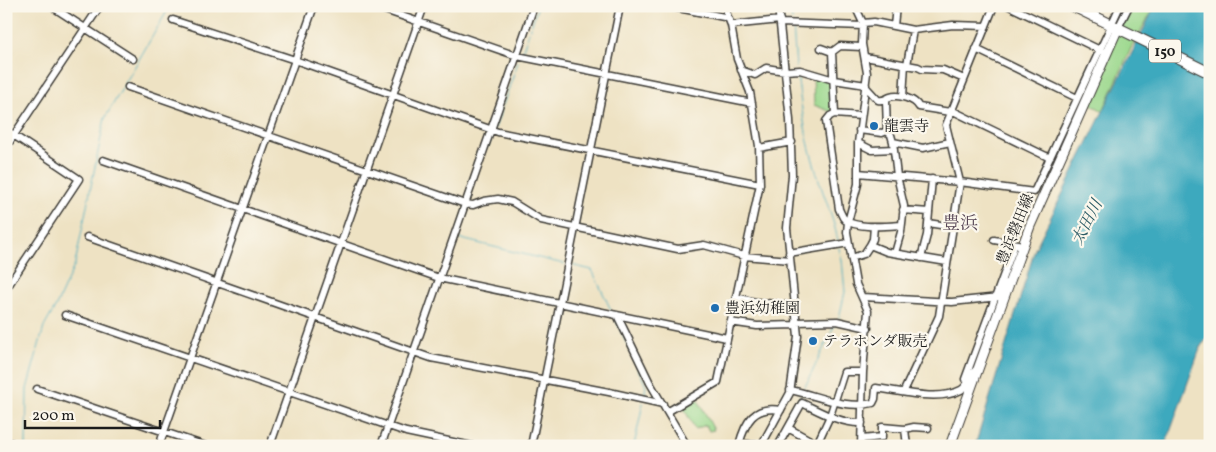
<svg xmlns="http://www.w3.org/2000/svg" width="1216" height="452" viewBox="0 0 1216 452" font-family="Vollkorn,'Noto Serif JP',serif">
  <rect width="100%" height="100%" fill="#fbf7ec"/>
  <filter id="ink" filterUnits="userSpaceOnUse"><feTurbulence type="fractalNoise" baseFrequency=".02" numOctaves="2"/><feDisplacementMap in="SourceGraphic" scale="10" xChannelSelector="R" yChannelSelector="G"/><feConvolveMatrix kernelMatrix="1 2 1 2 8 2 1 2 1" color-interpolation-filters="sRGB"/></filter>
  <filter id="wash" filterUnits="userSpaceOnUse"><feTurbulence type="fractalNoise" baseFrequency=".0096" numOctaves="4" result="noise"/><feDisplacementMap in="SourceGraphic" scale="20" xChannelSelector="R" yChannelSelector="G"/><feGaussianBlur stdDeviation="1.12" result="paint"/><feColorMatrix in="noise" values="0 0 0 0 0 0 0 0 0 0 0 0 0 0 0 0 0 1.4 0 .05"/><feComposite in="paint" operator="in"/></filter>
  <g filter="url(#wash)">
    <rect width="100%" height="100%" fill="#eee2c3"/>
    <path fill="#9bd88d" stroke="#5c7a54" d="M1122,6h33l-22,38 -30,67 -25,-14z
      M813,75l19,6 2,32 -20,-8z
      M697,398l17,32 -5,1 -3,-6 -11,4 -13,-24z"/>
    <path fill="#3ea9be" stroke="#2d626d" d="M1155,6h55v329l-9,11 -36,100h-190l60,-197z"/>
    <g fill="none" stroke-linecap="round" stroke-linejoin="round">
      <path stroke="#3ea9be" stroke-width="1" d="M790,6l2,14
        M793,26l3,41
        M521,55l17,-49
        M797,74c4,30 8,61 17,90 7,26 19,51 24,77
        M495,128l24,-69
        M488,147l6,-15
        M457,238l107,26
        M571,265l21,5 19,40
        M615,318l31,68 -2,11
        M839,318l6,-26 -3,-32 -3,-12
        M804,389l31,-65
        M774,442l27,-47
        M26,446l1,-57 17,-62 12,-21 19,-42 30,-146 65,-112
        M634,446l9,-43"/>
    </g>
  </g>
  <g filter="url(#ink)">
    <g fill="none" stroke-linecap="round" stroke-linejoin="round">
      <defs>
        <path id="minor" d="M51,6l82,53
          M373,6l144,50 235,47
          M668,6l56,11 3,-2
          M855,6l8,17 -1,21 5,29 -9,70v41l-10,38 -1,10 9,52 12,27 -5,61 -2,74
          M1009,6l93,45
          M1114,19l6,-13
          M173,20l122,40 203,72 262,52
          M780,23l83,3
          M863,23l11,-1 39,8 40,-5 33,1
          M731,25l49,-5
          M894,26l2,-20
          M1118,28l11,-22
          M821,48l11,4
          M976,49l101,49
          M865,57l53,10 4,2 21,1 21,9
          M907,65l6,-35
          M741,70l14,5 11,-7 19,3 15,-1 34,10 32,5
          M128,87l337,117 8,1 11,-4 14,-2 14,3 29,18 137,29 26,-4 40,11 46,4
          M866,87l12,13c6,1 7,-1 12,-3 9,-3 25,2 29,10l31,5
          M903,97l2,-33
          M886,100l1,31 4,4 2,7 4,34 7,30 -3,26 -6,21
          M951,110l99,48
          M835,114l-3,-62 8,-6 22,1
          M861,116l-27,-2 -4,2 -4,5 13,88c2,4 3,8 6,11 12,9 42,6 56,5
          M6,130l73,49 -73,110
          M859,130l23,3 5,-2
          M893,142l30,6 27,-6
          M858,143l14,7 22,-1
          M6,147l94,-141
          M759,148l33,-6
          M103,160l336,118 288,60
          M858,173l102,9 74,10 76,-164
          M903,210l26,2
          M928,223l25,4
          M874,226l-1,13 -3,6 17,7 60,10
          M87,237l344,121 178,34 54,12
          M994,240l24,4
          M789,253l60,-10
          M851,258l13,-4 6,-9
          M921,258l6,-23 5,-56
          M736,297l20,5 38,4
          M863,297l89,5 47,-5 6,-14
          M65,315l341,117 66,14
          M617,315l33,68 37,63
          M730,322l27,4 39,-1
          M796,322l41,-1 31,7
          M965,379l50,-135
          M37,389l169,57
          M790,390c28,5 54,20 83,13l2,-4 1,-11c24,3 62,14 85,2 8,-4 8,-16 16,-21
          M904,391l35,-75 21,-134 -14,-57 48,-119
          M667,412l51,-30 42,-198 -1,-38 -9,-54 -13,-33 -6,-34 -4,-10 -1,-9
          M788,428l29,16
          M905,429l2,17
          M862,439l20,-2v-10l23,2 9,-2 14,1
          M6,441l15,5
          M739,445c6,-23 15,-40 42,-35
          M159,446l155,-440
          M270,446l154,-440
          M381,446l153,-440
          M531,446l89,-440
          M728,446l19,-2 17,2
          M761,446l29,-53 8,-57 -11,-108 5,-53 -2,-55 -12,-114
          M778,446l24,-43c19,9 39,21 60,20
          M816,446l14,-30 14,-44h19"/>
        <path id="major" d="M950,446l80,-220 88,-198"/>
        <path id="highway" d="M1073,6l137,67"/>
      </defs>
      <use href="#minor" stroke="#3c3a35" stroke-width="9"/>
      <use href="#major" stroke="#3c3a35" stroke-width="11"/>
      <use href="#highway" stroke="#3c3a35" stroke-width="12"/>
      <use href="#minor" stroke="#fff" stroke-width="6"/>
      <use href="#major" stroke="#fff" stroke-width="9"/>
      <use href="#highway" stroke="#fff" stroke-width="10"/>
    </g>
  </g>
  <g fill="#1f6fb2" stroke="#fbf7ec" stroke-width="2">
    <circle cx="874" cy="126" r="5"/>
    <circle cx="715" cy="308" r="5"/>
    <circle cx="813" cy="341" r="5"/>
  </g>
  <g text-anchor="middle" stroke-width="4.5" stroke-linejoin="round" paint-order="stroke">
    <rect fill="#fbf7ec" stroke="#5f5e5a" stroke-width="1" x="1149" y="39.5" width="32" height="23" rx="4"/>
    <g font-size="14" font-weight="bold" fill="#1c1c1c">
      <text x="1165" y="56">150</text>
    </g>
    <g font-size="15" fill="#1c1c1c" stroke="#fbf7ec" text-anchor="start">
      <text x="884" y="131">龍雲寺</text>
      <text x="725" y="313">豊浜幼稚園</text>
      <text x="823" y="346">テラホンダ販売</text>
    </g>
    <g font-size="15" fill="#1c1c1c" stroke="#fbf7ec">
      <text transform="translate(1015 229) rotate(-68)" y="5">豊浜磐田線</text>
    </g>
    <g font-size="16" font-style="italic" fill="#2b5b65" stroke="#fbf7ec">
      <text transform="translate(1086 222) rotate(-63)" y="6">太田川</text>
    </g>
    <g font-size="18" fill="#584757" stroke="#fbf7ec">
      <text x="960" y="229">豊浜</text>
    </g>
  </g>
  <rect width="1216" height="452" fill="none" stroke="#fbf7ec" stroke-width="25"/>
  <path d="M25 420v8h135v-8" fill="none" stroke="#1c1c1c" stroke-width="2.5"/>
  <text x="32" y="420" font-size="15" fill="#1c1c1c" stroke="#fbf7ec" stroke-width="4" paint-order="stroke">200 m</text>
</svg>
